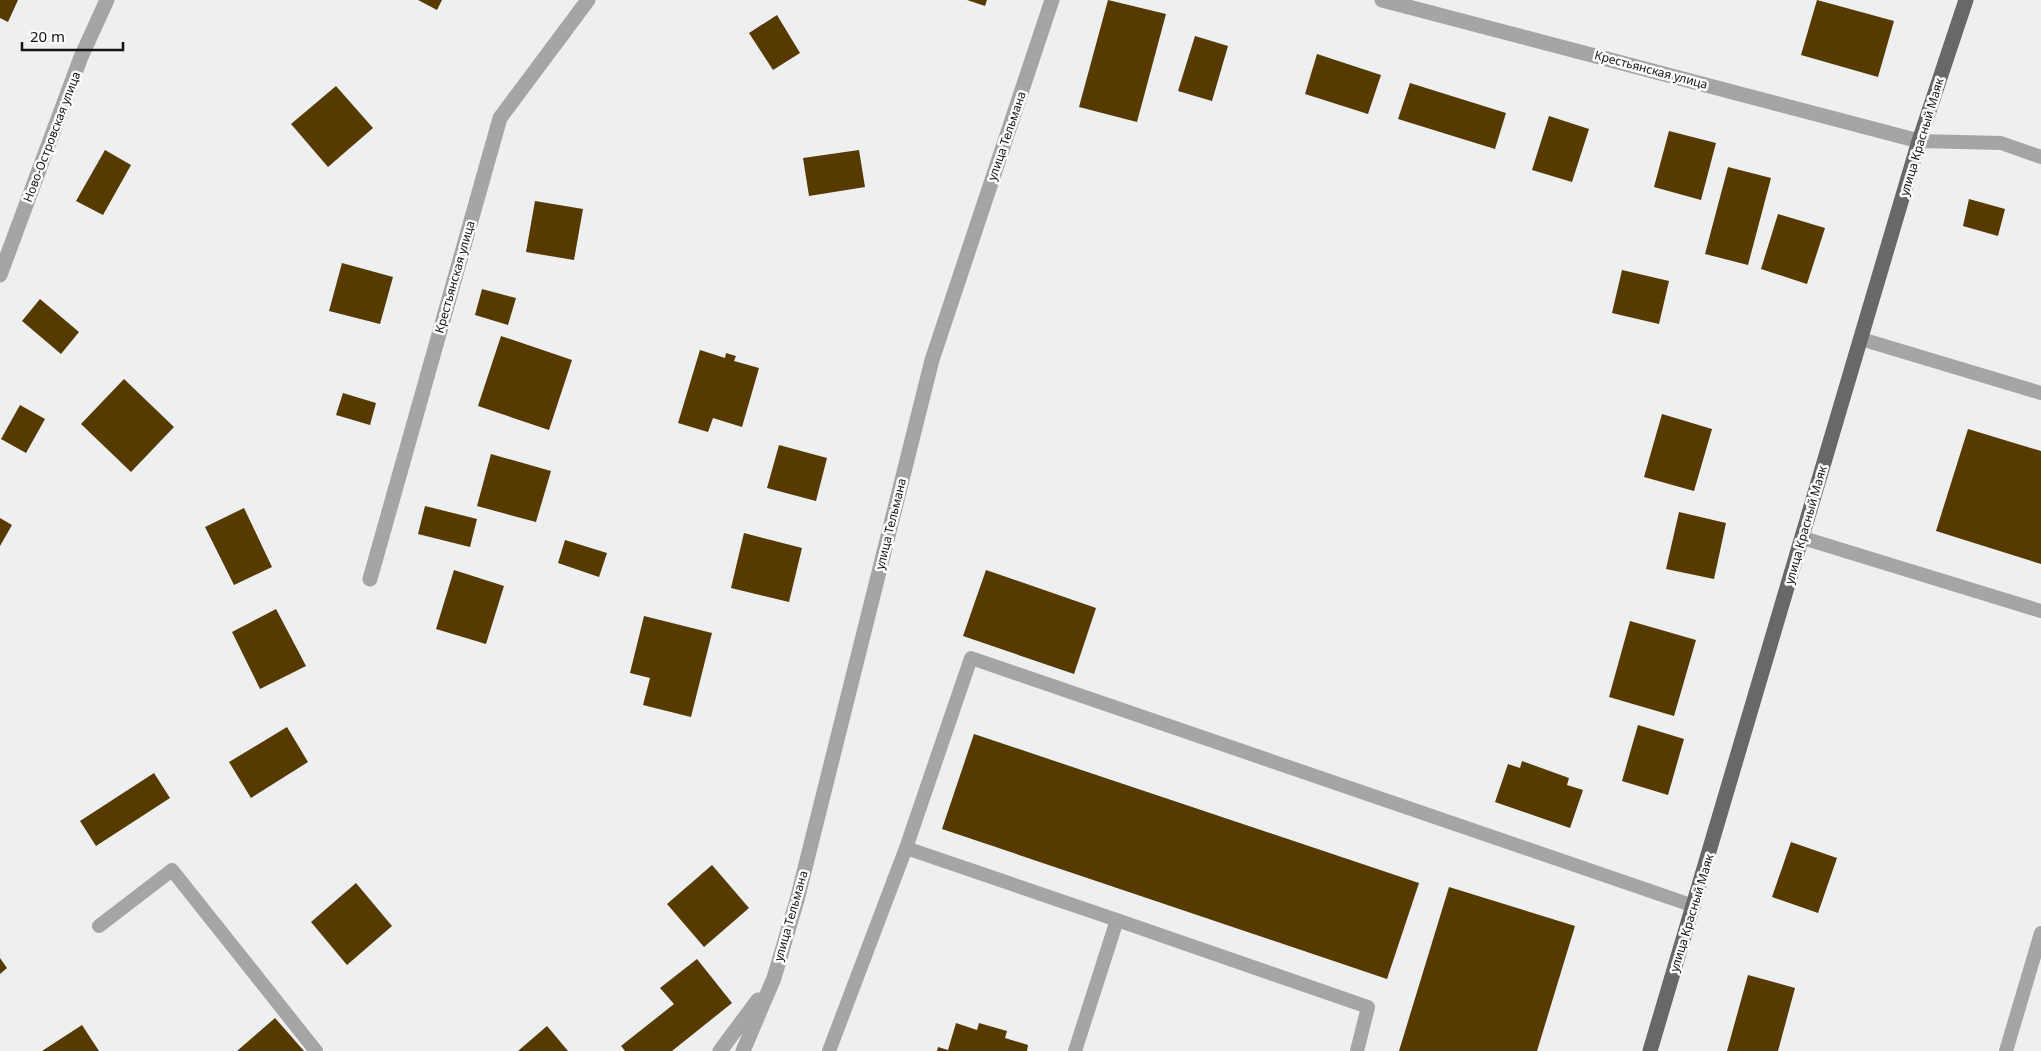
<svg xmlns="http://www.w3.org/2000/svg" width="2041" height="1051" viewBox="0 0 2041 1051" font-family="'Noto Sans',sans-serif">
  <rect width="100%" height="100%" fill="#eeeff1"/>
  <path fill="#563a00" d="M0,0h18l-10,22 -8,-4z
    M418,0h24l-5,10z
    M967,0h20l-2,6z
    M1108,0l58,14 -29,108 -58,-15z
    M1817,0l77,21 -16,56 -77,-22z
    M777,15l23,38 -27,17 -24,-37z
    M1195,36l33,10 -16,55 -34,-10z
    M1317,54l64,21 -13,39 -63,-20z
    M1410,83l96,30 -11,36 -97,-30z
    M336,86l37,42 -45,39 -37,-43z
    M1549,116l40,13 -17,53 -40,-12z
    M1669,131l47,12 -15,57 -47,-13z
    M105,150l26,15 -28,50 -27,-14z
    M859,150l6,37 -56,9 -6,-38z
    M1728,167l43,11 -23,87 -43,-11z
    M1969,199l36,10 -7,27 -35,-10z
    M535,201l48,8 -9,51 -48,-8z
    M1778,214l47,14 -18,56 -46,-15z
    M342,263l51,14 -13,47 -51,-13z
    M1622,270l47,11 -10,43 -47,-11z
    M482,289l34,9 -8,27 -33,-10z
    M40,299l39,33 -18,22 -39,-33z
    M501,336l71,24 -23,70 -71,-24z
    M700,350l25,8 1,-5 10,3 -2,5 25,7 -17,59 -29,-9 -5,14 -30,-9z
    M124,379l50,48 -43,45 -50,-48z
    M343,393l33,10 -6,22 -34,-10z
    M20,405l25,14 -19,34 -25,-14z
    M1662,414l50,15 -18,62 -50,-14z
    M1968,429l73,22v113l-105,-33z
    M779,445l48,13 -11,43 -49,-13z
    M491,454l60,17 -15,51 -59,-16z
    M425,506l52,13 -7,28 -52,-13z
    M244,508l28,59 -38,18 -29,-58z
    M1679,512l47,11 -12,56 -48,-10z
    M0,518l12,7 -12,21z
    M744,533l58,15 -13,54 -58,-14z
    M565,540l42,13 -8,24 -41,-14z
    M454,570l50,16 -18,58 -50,-15z
    M986,570l110,38 -22,66 -111,-38z
    M276,609l30,57 -46,23 -28,-57z
    M644,616l68,17 -21,84 -48,-12 7,-27 -20,-5z
    M1630,621l66,19 -22,76 -65,-19z
    M1638,725l46,14 -16,56 -46,-14z
    M287,727l21,35 -57,36 -22,-36z
    M974,734l445,149 -32,96 -445,-150z
    M1522,761l47,17 -2,7 16,5 -13,38 -75,-26 13,-38 12,4z
    M154,773l16,25 -74,48 -16,-25z
    M1791,842l46,16 -19,55 -46,-16z
    M712,865l37,43 -45,39 -37,-43z
    M356,883l36,43 -45,39 -36,-43z
    M1449,887l126,39 -38,125h-138z
    M0,958l7,10 -7,6z
    M697,959l35,44 -60,48h-47l-4,-5 53,-42 -14,-16z
    M1748,975l47,13 -17,63h-51z
    M275,1018l29,33h-67z
    M956,1023l21,7 2,-7 28,8 -2,7 23,7 -1,6h-90l1,-4 10,3z
    M82,1025l17,26h-57z
    M547,1026l21,25h-50z"/>
  <g fill="none" stroke-linecap="round" stroke-linejoin="round">
    <path stroke="#a6a5a4" stroke-width="14" d="M1919,141l82,2 40,14
      M1861,339l180,54
      M1803,538l238,73
      M906,848l65,-190 723,248
      M1117,920l251,87 -11,44
      M99,926l73,-56 144,181
      M829,1051l77,-203 211,72 -42,131
      M2006,1051l35,-118"/>
    <path stroke="#a6a5a4" stroke-width="15" d="M1382,0l537,141
      M0,275l81,-218 26,-57
      M370,579l130,-461 88,-118
      M720,1051l38,-51
      M743,1051l31,-73 23,-78 135,-540 120,-360"/>
    <path stroke="#696767" stroke-width="15" d="M1650,1051l269,-910 47,-141"/>
  </g>
  <g text-anchor="middle" stroke-width="5" stroke-linejoin="round" paint-order="stroke">
    <g font-size="12" fill="#131314" stroke="#fbfcfe">
      <text transform="translate(1651 70) rotate(15)" y="4">Крестьянская улица</text>
      <text transform="translate(1007 136) rotate(-71)" y="4">улица Тельмана</text>
      <text transform="translate(52 137) rotate(-69)" y="4">Ново-Островская улица</text>
      <text transform="translate(1922 137) rotate(-73)" y="4">улица Красный Маяк</text>
      <text transform="translate(455 277) rotate(-74)" y="4">Крестьянская улица</text>
      <text transform="translate(891 524) rotate(-76)" y="4">улица Тельмана</text>
      <text transform="translate(1806 525) rotate(-74)" y="4">улица Красный Маяк</text>
      <text transform="translate(1692 913) rotate(-73)" y="4">улица Красный Маяк</text>
      <text transform="translate(791 916) rotate(-74)" y="4">улица Тельмана</text>
    </g>
  </g>
  <path d="M22 42v8h101v-8" fill="none" stroke="#131314" stroke-width="2.5"/>
  <text x="30" y="42" font-size="15" fill="#131314" stroke="#fbfcfe" stroke-width="4" paint-order="stroke">20 m</text>
</svg>
